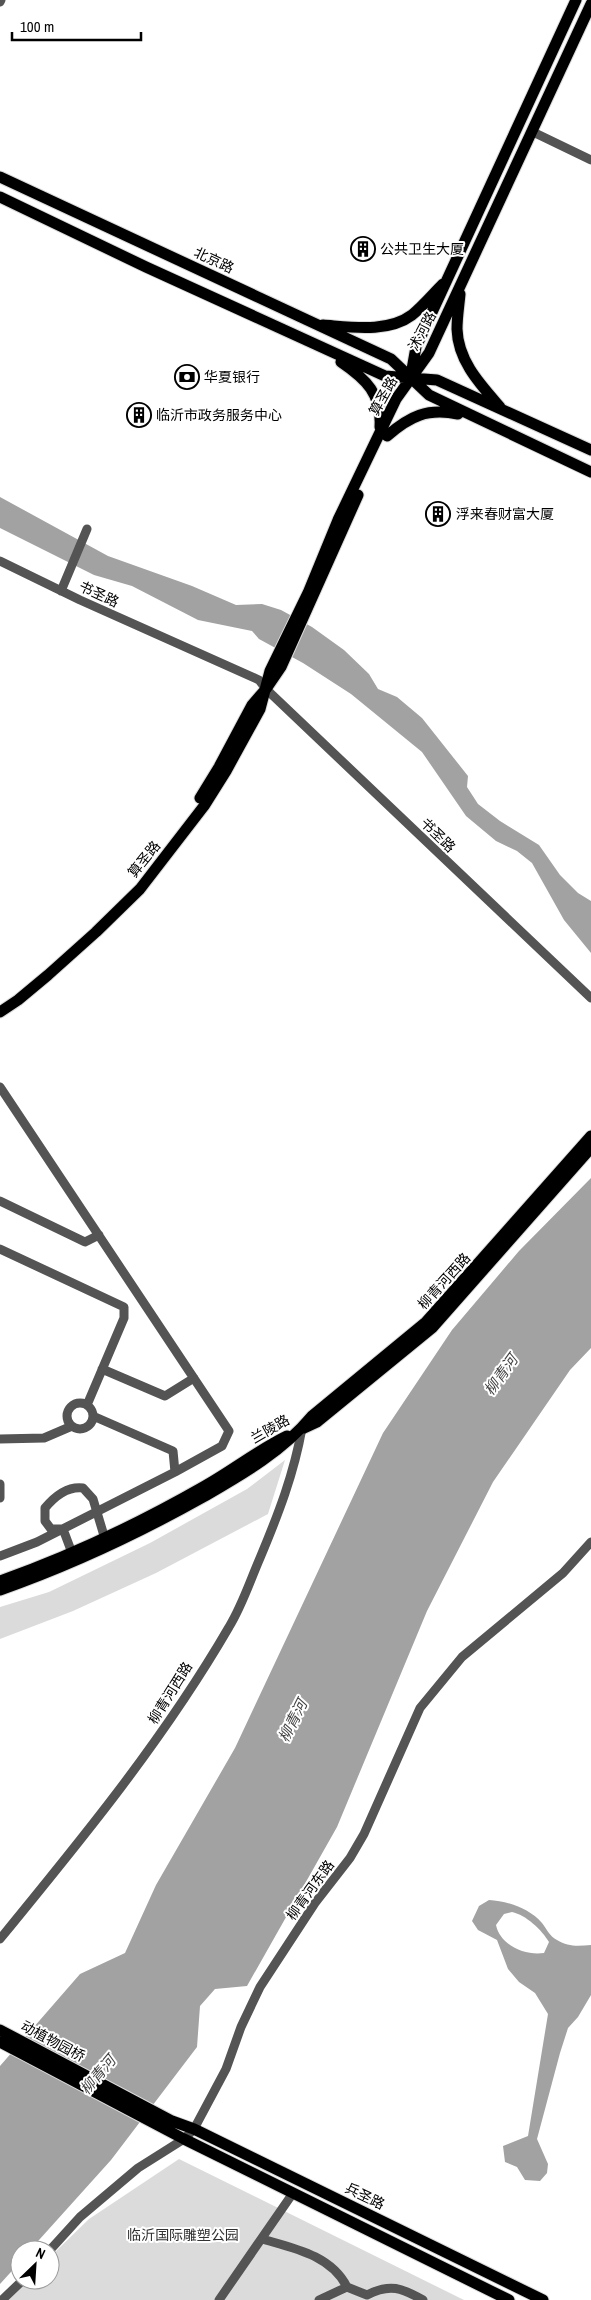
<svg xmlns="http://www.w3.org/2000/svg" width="591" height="2300" viewBox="0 0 591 2300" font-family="'Archivo Narrow','Noto Sans SC',sans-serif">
  <rect width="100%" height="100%" fill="#fff"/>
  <path fill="#dbdbdb" d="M285,1460l-17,54 -112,59 -83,38 -73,28v-32l49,-15 101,-49 97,-54z
    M179,2159l285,141h-458l20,-20h24v-23l39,-38z"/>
  <path fill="#a2a2a2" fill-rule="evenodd" d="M0,497l108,59 84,30 44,19 26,-1 19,6 31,17 32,23 25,24 9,15 19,8 25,21 46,58 -1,11 11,17 22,17 39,24 21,30 18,18 13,8v52l-27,-33 -32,-57 -15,-12 -21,-10 -30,-25 -44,-64 -71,-58 -48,-31 -44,-24 -7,-8 -54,-11 -66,-34 -38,-11 -94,-47z
    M591,1178v170l-21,22 -77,112 -66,129 -90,216 -90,159 -32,3 -15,17 -3,41 -86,113 -81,90h-10v12l-20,22v-218l80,-92 45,-21 31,-68 79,-137 148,-315 69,-103 67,-79z
    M489,1900c18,1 40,8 53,23 4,5 8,14 15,17 11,7 21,6 34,5v50l-13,22 -10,11 -8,25 -23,86 11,25 -1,9 -7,8 -15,-1 -8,-13 -12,-5 -2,-16 25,-10 20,-122 -13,-21 -16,-11 -11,-13 -11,-29 -19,-10 -6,-9 7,-15zM512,1912c14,3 30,18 37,30l-5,11c-19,3 -44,-8 -48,-28l8,-11z"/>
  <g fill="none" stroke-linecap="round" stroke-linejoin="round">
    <defs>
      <path id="major" d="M0,177l391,182 38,36 162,77
        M0,197l146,70 239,109 52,4 154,70
        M460,294c-1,11 -3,24 -3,35 1,32 23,55 43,78
        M323,325c28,2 65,8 89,-10 11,-9 21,-21 31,-31
        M341,362c25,17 41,32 39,65
        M411,375l5,-28 160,-347
        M387,436c23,-20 40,-28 71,-22
        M200,798l19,-31 33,-62 14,-16 15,-22 77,-172
        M0,1012l18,-12 30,-25 48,-43 44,-43 64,-83 22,-35 34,-62 10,-38 38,-78 30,-73 58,-121 33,-46 162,-349
        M304,1428l13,-6 115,-94 159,-180
        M0,1581c71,-25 138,-57 203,-94 29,-16 55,-37 84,-51
        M0,1590c71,-25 139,-57 205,-94 38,-22 78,-45 107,-80l114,-94 165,-186
        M0,2030l172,91 22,8 349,171
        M0,2042l184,97 325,161"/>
    </defs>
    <use href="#major" stroke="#dbdbdb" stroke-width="13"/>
    <path stroke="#545454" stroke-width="9" d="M0,2l1,-2
      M533,132l58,28
      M0,561l80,39 179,80 7,9 325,309
      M61,591l26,-62
      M0,1087l229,344 -7,15 -47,26 -138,70 -37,14
      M0,1201l85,41 14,-7
      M0,1249l124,58v11l-37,87
      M102,1369l63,27 29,-18
      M67 1416a13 13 0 1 1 26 0a13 13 0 1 1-26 0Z
      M93,1416l80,35 2,21
      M0,1439l44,-1 28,-12
      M0,1484v14
      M72,1553l-9,-24h-12l-6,-8v-13c10,-12 22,-22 38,-20l10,11 12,40
      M0,1939c82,-100 164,-200 229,-312 13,-21 21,-46 31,-69 18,-43 34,-84 42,-130
      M262,2239c31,9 69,16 85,48l20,8c23,-12 35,-7 56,5
      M50,2250l30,-33 58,-49 46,-29 10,-10 32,-60 15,-42 19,-40 55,-84 35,-45 14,-24 56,-126 42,-51 101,-84 28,-31
      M2,2300l21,-20
      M219,2300l74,-107
      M319,2300l28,-13"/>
    <use href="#major" stroke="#000" stroke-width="11"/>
  </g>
  <defs>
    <symbol id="building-ring" viewBox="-11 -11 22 22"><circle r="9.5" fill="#fff" stroke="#000" stroke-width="1.5"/><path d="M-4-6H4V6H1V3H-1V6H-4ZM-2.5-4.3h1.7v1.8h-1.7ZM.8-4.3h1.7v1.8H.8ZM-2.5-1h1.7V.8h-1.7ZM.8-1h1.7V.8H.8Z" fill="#000"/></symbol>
    <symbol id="bank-ring" viewBox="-11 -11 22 22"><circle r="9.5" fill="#fff" stroke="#000" stroke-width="1.5"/><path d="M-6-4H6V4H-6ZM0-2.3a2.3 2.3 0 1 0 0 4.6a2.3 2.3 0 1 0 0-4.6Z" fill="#000"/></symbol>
  </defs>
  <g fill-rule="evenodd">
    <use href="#building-ring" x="349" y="235" width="28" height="28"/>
    <use href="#bank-ring" x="173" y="363" width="28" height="28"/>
    <use href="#building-ring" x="125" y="401" width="28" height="28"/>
    <use href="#building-ring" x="424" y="500" width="28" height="28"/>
  </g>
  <g text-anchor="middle" stroke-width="4" stroke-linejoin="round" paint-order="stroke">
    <g font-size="14" fill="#000" stroke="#fff" text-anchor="start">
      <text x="380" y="254">公共卫生大厦</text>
      <text x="204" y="382">华夏银行</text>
      <text x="156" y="420">临沂市政务服务中心</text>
      <text x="456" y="519">浮来春财富大厦</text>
    </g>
    <g font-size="14" fill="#000" stroke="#fff">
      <text transform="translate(214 260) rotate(25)" y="5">北京路</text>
      <text transform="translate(422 331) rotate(-62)" y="5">沭河路</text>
      <text transform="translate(383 396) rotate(-61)" y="5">算圣路</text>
      <text transform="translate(99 594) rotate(25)" y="5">书圣路</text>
      <text transform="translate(438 835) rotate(44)" y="5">书圣路</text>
      <text transform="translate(144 859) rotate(-51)" y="5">算圣路</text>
      <text transform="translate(444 1281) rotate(-48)" y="5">柳青河西路</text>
      <text transform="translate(270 1429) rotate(-30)" y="5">兰陵路</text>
      <text transform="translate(170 1693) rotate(-58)" y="5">柳青河西路</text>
      <text transform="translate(310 1890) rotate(-54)" y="5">柳青河东路</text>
      <text transform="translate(53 2041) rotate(28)" y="5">动植物园桥</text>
      <text transform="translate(365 2196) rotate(26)" y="5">兵圣路</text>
    </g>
    <g font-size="14" fill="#323232" stroke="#fff">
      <text x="183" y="2240">临沂国际雕塑公园</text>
    </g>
    <g font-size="15" font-style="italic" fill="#434343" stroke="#fff">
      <text transform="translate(501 1375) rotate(-54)" y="5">柳青河</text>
      <text transform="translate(293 1721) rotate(-63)" y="5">柳青河</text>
      <text transform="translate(98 2075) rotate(-50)" y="5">柳青河</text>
    </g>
  </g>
  <g transform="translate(35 2265) rotate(25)"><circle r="24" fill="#ffffff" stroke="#999999"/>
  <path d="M0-4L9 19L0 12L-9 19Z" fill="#000000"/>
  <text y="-8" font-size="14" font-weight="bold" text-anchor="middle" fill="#000000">N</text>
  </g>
  <path d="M12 32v8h129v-8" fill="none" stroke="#000000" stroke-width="2.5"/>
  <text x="20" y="32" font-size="15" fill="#000000" stroke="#ffffff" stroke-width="4" paint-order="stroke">100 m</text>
</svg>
